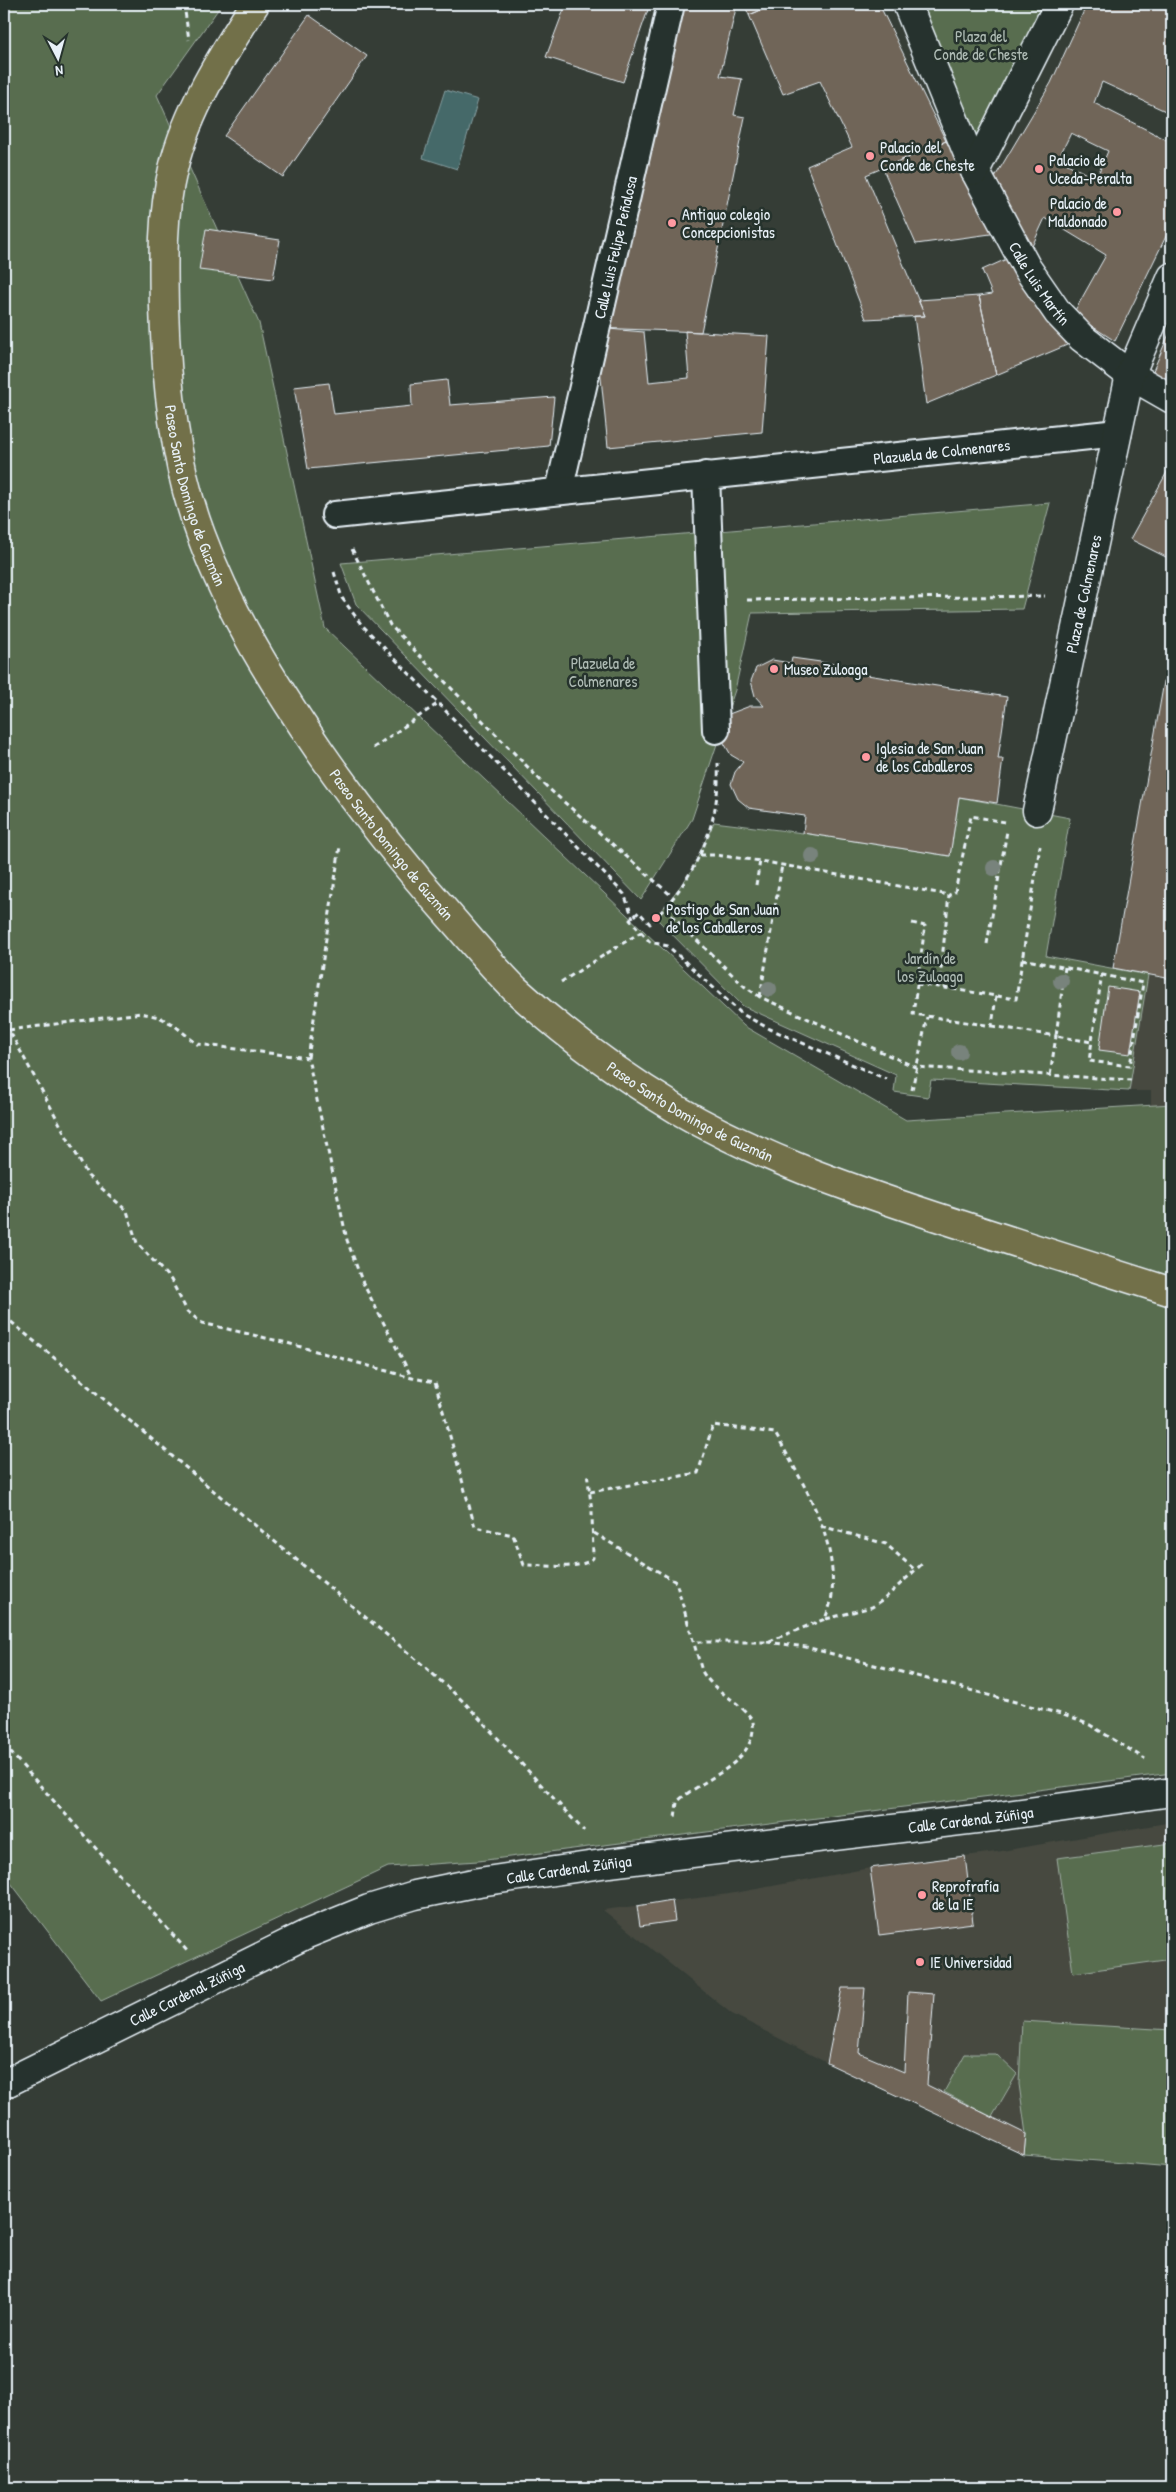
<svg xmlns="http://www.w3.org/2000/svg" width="1176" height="2492" viewBox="0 0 1176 2492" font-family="'Patrick Hand',sans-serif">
  <rect width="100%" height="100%" fill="#353d36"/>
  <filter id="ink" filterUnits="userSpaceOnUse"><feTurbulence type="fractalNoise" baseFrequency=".02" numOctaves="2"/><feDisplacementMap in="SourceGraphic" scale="10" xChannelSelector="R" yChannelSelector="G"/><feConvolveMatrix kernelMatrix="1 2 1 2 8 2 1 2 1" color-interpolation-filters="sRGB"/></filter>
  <g filter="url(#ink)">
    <path fill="#464940" d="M1148,975l24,4v131l-21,-1v-18h-22z
      M1172,1822v345l-148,-12 -197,-92 -95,-49 -129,-104 126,-16 141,-26 126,-16z"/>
    <path fill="#596d50" stroke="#a0afa4" d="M4,4h218l-65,91 102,228 66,305 419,398 162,94 266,-16v669l-694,88 -90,6 -287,134 -97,-127z
      M921,4h124l-67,138z
      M1050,503l-28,106 -270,4 -17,77 -43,129 -51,81 -285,-296 -15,-41z
      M959,797l111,21 -24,138 102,19 -19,116 -198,-11 -3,17 -34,-5 2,-17 -153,-69 -87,-88 35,-46 23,-50 89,11 147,23z
      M1172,1843v116l-99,14 -16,-115z
      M1022,2021l150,9v137l-148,-12 2,-21 -7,-50z
      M965,2054h31l21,20 -25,43 -48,-25z"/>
    <path fill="#446969" stroke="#869fa2" d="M445,90l33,10 -21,69 -34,-11z"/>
    <path fill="#6f6558" stroke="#e8f1f8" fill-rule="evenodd" d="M566,4h84l-27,78 -77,-25z
      M671,4h66l-17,72 22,3 -8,36 11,2 -44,215 -105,-4z
      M744,4h32l-27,11z
      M776,4h103l67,137 -80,34 59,141 -59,3 -59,-153 45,-19 -32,-66 -37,13 -34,-79z
      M1087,4h85v110l-70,-32 -8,21 75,38 3,-6v89l-57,117 -42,-27 33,-59 -61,-37 -16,35 -40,-66 62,-104zM1071,133l37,18 -12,28 -38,-20z
      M309,15l58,41 -84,121 -59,-41z
      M946,141l52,92 -82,11 -33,-75z
      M206,229l74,11 -7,39 -74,-9z
      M1011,257l56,88 -71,30 -17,-79 13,-2 -10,-24z
      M979,296l17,79 -70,29 -12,-88h11l-7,-16z
      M1172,327v55l-20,-9z
      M596,328l48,4 5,50 40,-4 -4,-47 84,5 -7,96 -154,15z
      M447,380l3,25 104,-8 -5,49 -241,23 -14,-82 35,-4 5,31 78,-8 -1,-22z
      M1172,463v97l-42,-21z
      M1172,637v342l-59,-11z
      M792,658l57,8 -1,6 159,25 -9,62h5l-6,44 -38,-6 -9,59 -147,-23 2,-17 -56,-8 -11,-9 -7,-15 4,-12 8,-10 -12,-7 -7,-12 -1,-14 6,-15 21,-8h14l-9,-10 -4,-15 5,-13 16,-8 19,3z
      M1108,987l32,5 -10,62 -31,-4z
      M965,1856l8,67 -94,12 -9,-67z
      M672,1900l3,21 -35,5 -3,-20z
      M842,1988h23l-6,65 45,19 4,-80 26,2 -7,91 99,49 -2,21 -197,-92z"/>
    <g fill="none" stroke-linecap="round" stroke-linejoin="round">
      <defs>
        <g id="pedestrian">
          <path d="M706,475l10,255"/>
          <path id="s1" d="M559,491l112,-487"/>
          <path id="s2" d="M335,515l783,-82"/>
        </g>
        <g id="minor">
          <path id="s3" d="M907,4l68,167 52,97 31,45 24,25 48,37 42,24"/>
          <path d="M975,171l84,-167"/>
          <path id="s4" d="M1037,811l93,-436 42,-98"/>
        </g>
        <g id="tertiary">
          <path id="s5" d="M4,2084l303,-150 62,-25 46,-14 64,-13 130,-19 384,-46 179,-25"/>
        </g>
        <g id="primary">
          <path id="s6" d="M255,4c-32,50 -68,106 -82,165 -11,45 -10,92 -9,138 2,75 10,157 37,228 29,79 73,149 120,218 41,59 85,114 132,167 20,23 40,47 62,69 50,46 105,86 163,121 81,47 168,77 256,106 79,26 159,51 238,76"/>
        </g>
      </defs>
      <use href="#pedestrian" stroke="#e8f1f8" stroke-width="30"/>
      <use href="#minor" stroke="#e8f1f8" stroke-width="31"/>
      <use href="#tertiary" stroke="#e8f1f8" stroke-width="31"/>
      <use href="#primary" stroke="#e8f1f8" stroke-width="31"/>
      <path stroke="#e8f1f8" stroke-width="3" stroke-dasharray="5 4" stroke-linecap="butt" d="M184,4l5,36
        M352,549l38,76 158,163 125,109
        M334,572l8,26 19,26 263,270 9,24
        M747,600l298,-4
        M373,748l64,-44
        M1005,822l-34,-6 -16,76 -6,3 -10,92 77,12 24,-153
        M700,855h16l44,6 189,34
        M756,885l4,-24
        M671,915l73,71 16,11 155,70 216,13
        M912,923l13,3 -12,88 79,12 4,-30
        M641,932l9,10 18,4 74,68 28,15 116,50
        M987,944l20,-113
        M1022,959l121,24 -13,83 -41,-5 13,-87
        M1065,967l-9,69 36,6
        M561,982l80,-50 -11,-12 9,-8 11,12c44,-45 71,-97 68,-161
        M917,984l22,3
        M760,997l22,-132
        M992,1026l64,10 -6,40
        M4,1028l5,2 79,146 39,35 10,32 34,37 16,31 15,12 85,20 125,35 23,4 40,145 38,8 11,30c17,0 57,6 69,-7l-1,-47 -5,-39
        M9,1030l132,-17 18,4 15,8 23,19 111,14 39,182 15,41 50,97
        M308,1058l32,-212
        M912,1090l15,-73
        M4,1316l420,350 41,37 119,128
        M590,1492l108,-19 15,-48 62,8c27,49 62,102 57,160 0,8 -4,18 -7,26l-58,23h-73
        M4,1525l2,-2
        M821,1526l65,18 29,26
        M594,1533l82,49 26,89c12,22 38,29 51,50 4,44 -50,56 -76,81l-2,16
        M826,1619l46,-12 12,-8 39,-36
        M767,1642l39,5 255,67 29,11 55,34
        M4,1745l184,207"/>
      <use href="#pedestrian" stroke="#26332d" stroke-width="26"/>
      <use href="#minor" stroke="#26332d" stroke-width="28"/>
      <use href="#tertiary" stroke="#26332d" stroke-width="28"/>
      <use href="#primary" stroke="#726f4a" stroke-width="28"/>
    </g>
    <g fill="#78837c">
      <circle cx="812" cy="856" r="8"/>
      <circle cx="994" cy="868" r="8"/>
      <circle cx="1061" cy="981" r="8"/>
      <circle cx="769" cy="989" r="8"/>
      <circle cx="959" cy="1052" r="8"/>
    </g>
  </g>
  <g fill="#ff9aa2" stroke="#26332d" stroke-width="2">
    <circle cx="870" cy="156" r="5"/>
    <circle cx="1039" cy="169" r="5"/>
    <circle cx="1117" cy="212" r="5"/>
    <circle cx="672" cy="223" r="5"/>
    <circle cx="774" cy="669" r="5"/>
    <circle cx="866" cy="757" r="5"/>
    <circle cx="656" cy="918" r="5"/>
    <circle cx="922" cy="1895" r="5"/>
    <circle cx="920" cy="1962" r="5"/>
  </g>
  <g text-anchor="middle" stroke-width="5" stroke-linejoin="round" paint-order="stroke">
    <g font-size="16" fill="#afbcb5" stroke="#26332d">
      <text x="981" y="42">Plaza del<tspan x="981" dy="18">Conde de Cheste</tspan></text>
      <text x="603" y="669">Plazuela de<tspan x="603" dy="18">Colmenares</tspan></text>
      <text x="930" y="964">Jardín de<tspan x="930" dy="18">los Zuloaga</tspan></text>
    </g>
    <g font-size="16" fill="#e8f1f8" stroke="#26332d" text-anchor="start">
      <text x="880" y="153">Palacio del<tspan x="880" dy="18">Conde de Cheste</tspan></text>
      <text x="1049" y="166">Palacio de<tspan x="1049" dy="18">Uceda-Peralta</tspan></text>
      <text x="1107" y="209" text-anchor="end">Palacio de<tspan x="1107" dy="18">Maldonado</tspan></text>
      <text x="682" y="220">Antiguo colegio<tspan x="682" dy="18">Concepcionistas</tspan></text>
      <text x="784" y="675">Museo Zuloaga</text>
      <text x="876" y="754">Iglesia de San Juan<tspan x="876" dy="18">de los Caballeros</tspan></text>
      <text x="666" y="915">Postigo de San Juan<tspan x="666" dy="18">de los Caballeros</tspan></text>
      <text x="932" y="1892">Reprofrafía<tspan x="932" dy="18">de la IE</tspan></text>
      <text x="930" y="1968">IE Universidad</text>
    </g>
    <g font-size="16" fill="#e8f1f8" stroke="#26332d">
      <text dy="6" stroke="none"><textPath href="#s1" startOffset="250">Calle Luis Felipe Peñalosa</textPath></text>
      <text dy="6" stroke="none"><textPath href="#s3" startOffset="310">Calle Luis Martín</textPath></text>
      <text dy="6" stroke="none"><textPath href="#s2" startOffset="610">Plazuela de Colmenares</textPath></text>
      <text dy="6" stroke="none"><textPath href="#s6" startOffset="516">Paseo Santo Domingo de Guzmán</textPath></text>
      <text dy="6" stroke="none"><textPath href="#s4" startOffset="222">Plaza de Colmenares</textPath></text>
      <text dy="6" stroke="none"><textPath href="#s6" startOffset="921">Paseo Santo Domingo de Guzmán</textPath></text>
      <text dy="6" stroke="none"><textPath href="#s6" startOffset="1326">Paseo Santo Domingo de Guzmán</textPath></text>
      <text dy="6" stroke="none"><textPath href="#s5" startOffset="1014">Calle Cardenal Zúñiga</textPath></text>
      <text dy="6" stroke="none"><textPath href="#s5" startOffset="609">Calle Cardenal Zúñiga</textPath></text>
      <text dy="6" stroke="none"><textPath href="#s5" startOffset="204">Calle Cardenal Zúñiga</textPath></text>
    </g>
  </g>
  <rect width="1176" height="2492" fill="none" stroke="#26332d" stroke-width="20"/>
  <rect x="10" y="10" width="1156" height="2472" fill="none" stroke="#e8f1f8" stroke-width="2" filter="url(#ink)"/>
  <g transform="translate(58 58) rotate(174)" stroke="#26332d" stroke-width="4" paint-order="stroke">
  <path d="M0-4L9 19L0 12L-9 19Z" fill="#e8f1f8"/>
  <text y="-8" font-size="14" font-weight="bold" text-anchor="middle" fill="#e8f1f8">N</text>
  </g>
</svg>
